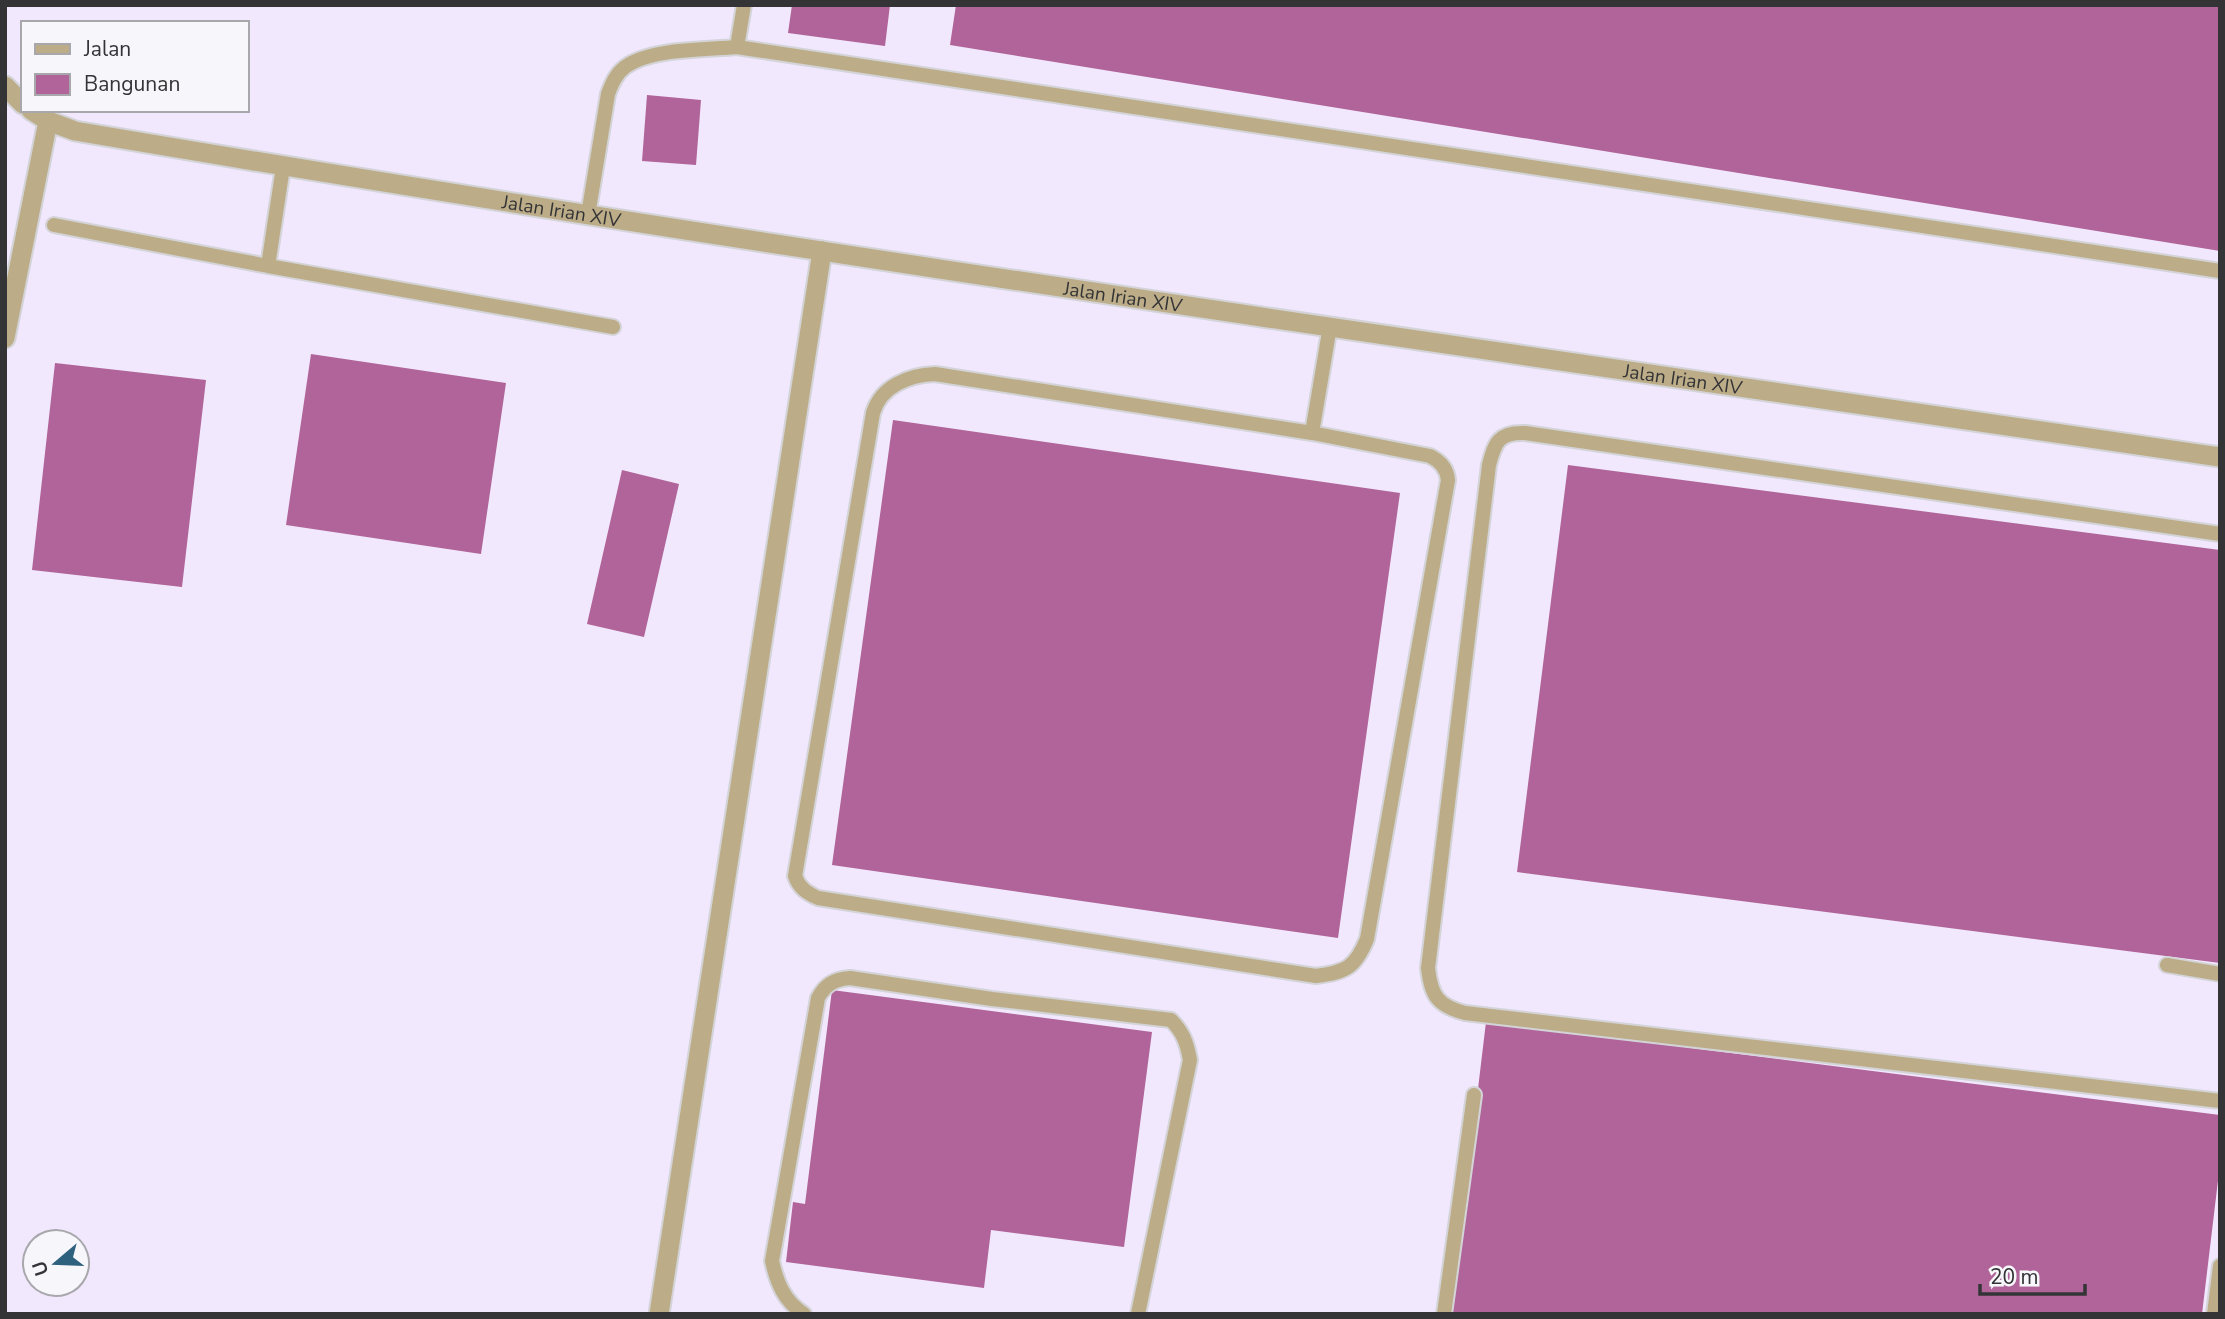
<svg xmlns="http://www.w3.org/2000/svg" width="2225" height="1319" viewBox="0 0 2225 1319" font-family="'Nunito Sans',sans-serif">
  <rect width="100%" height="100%" fill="#f6f6fb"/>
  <path fill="#f1e8fd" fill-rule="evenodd" d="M5,5h2215v1309h-2215zM23,23h224v87h-224zM35,1242h42v42h-42z"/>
  <path fill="#b06499" d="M792,5h98l-5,41 -97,-13z
    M956,5h1264v246l-1270,-206z
    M647,95l54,5 -5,65 -54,-4z
    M311,354l195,29 -25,171 -195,-29z
    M55,363l151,17 -24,207 -150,-17z
    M893,420l507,73 -62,445 -506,-73z
    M1568,465l652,85v413l-703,-91z
    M622,470l57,14 -35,153 -57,-13z
    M832,990l320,42 -28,215 -133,-17 -7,58 -198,-26 7,-60 12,2z
    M1486,1022l734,93v49l-18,150h-751z"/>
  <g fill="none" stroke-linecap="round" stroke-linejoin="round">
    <defs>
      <path id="service" d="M737,47l7,-42
        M283,167l-15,99 345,61
        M588,215l20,-121c4,-11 8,-20 17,-27 25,-19 81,-17 112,-20l1483,224
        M54,225l214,41
        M1312,433l-377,-59c-26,1 -54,12 -62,39l-78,463c4,12 12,17 23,22l498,78c30,-4 39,-8 51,-37l81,-459c-1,-12 -8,-19 -18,-24l-118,-23 18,-107
        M2220,534l-695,-101c-26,-1 -30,9 -36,32l-61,503c3,28 10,38 37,45l755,88
        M2167,965l53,9
        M804,1314c-20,-13 -27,-31 -32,-53l46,-263c7,-13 16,-19 32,-20l142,21 179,21c12,12 16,23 19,40l-52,254
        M1444,1314l30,-219
        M2214,1314l6,-48"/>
      <g id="minor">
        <path d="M5,86l18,18"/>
        <path id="s1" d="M31,110l17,11 27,10c713,121 1429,221 2145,326"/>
        <path d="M5,338l43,-217"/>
        <path d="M659,1314l163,-1063"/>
      </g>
    </defs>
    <use href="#service" stroke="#d3d3d8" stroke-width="18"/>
    <use href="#minor" stroke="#d3d3d8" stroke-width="23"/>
    <use href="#service" stroke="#bcad88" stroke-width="14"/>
    <use href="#minor" stroke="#bcad88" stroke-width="19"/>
  </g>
  <g text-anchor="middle" stroke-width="7" stroke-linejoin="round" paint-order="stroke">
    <g font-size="19" fill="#343436" stroke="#f6f6fb">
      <text dy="7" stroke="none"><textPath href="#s1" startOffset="542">Jalan Irian XIV</textPath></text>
      <text dy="7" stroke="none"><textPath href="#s1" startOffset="1110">Jalan Irian XIV</textPath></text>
      <text dy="7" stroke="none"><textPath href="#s1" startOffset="1676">Jalan Irian XIV</textPath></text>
    </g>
  </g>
  <rect width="2225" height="1319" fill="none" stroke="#343436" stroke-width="14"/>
  <rect x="21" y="21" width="228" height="91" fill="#f6f6fb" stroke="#a8a8ac" stroke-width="2"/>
  <rect x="35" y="44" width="35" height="10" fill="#bcad88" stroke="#a8a8ac" stroke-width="2"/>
  <text x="84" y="56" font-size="21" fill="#343436">Jalan</text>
  <rect x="35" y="74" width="35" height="21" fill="#b06499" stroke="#a8a8ac" stroke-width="2"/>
  <text x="84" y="91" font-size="21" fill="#343436">Bangunan</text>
  <g transform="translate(56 1263) rotate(251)"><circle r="33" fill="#f6f6fb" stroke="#a8a8ac" stroke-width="2"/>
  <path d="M0-5L12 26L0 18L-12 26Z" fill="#2d617d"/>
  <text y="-10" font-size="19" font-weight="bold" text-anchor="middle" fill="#343436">U</text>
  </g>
  <path d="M1980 1284v10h105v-10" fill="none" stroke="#343436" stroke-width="3.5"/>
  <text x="1990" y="1284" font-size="21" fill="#343436" stroke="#f6f6fb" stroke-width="5" paint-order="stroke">20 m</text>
</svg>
